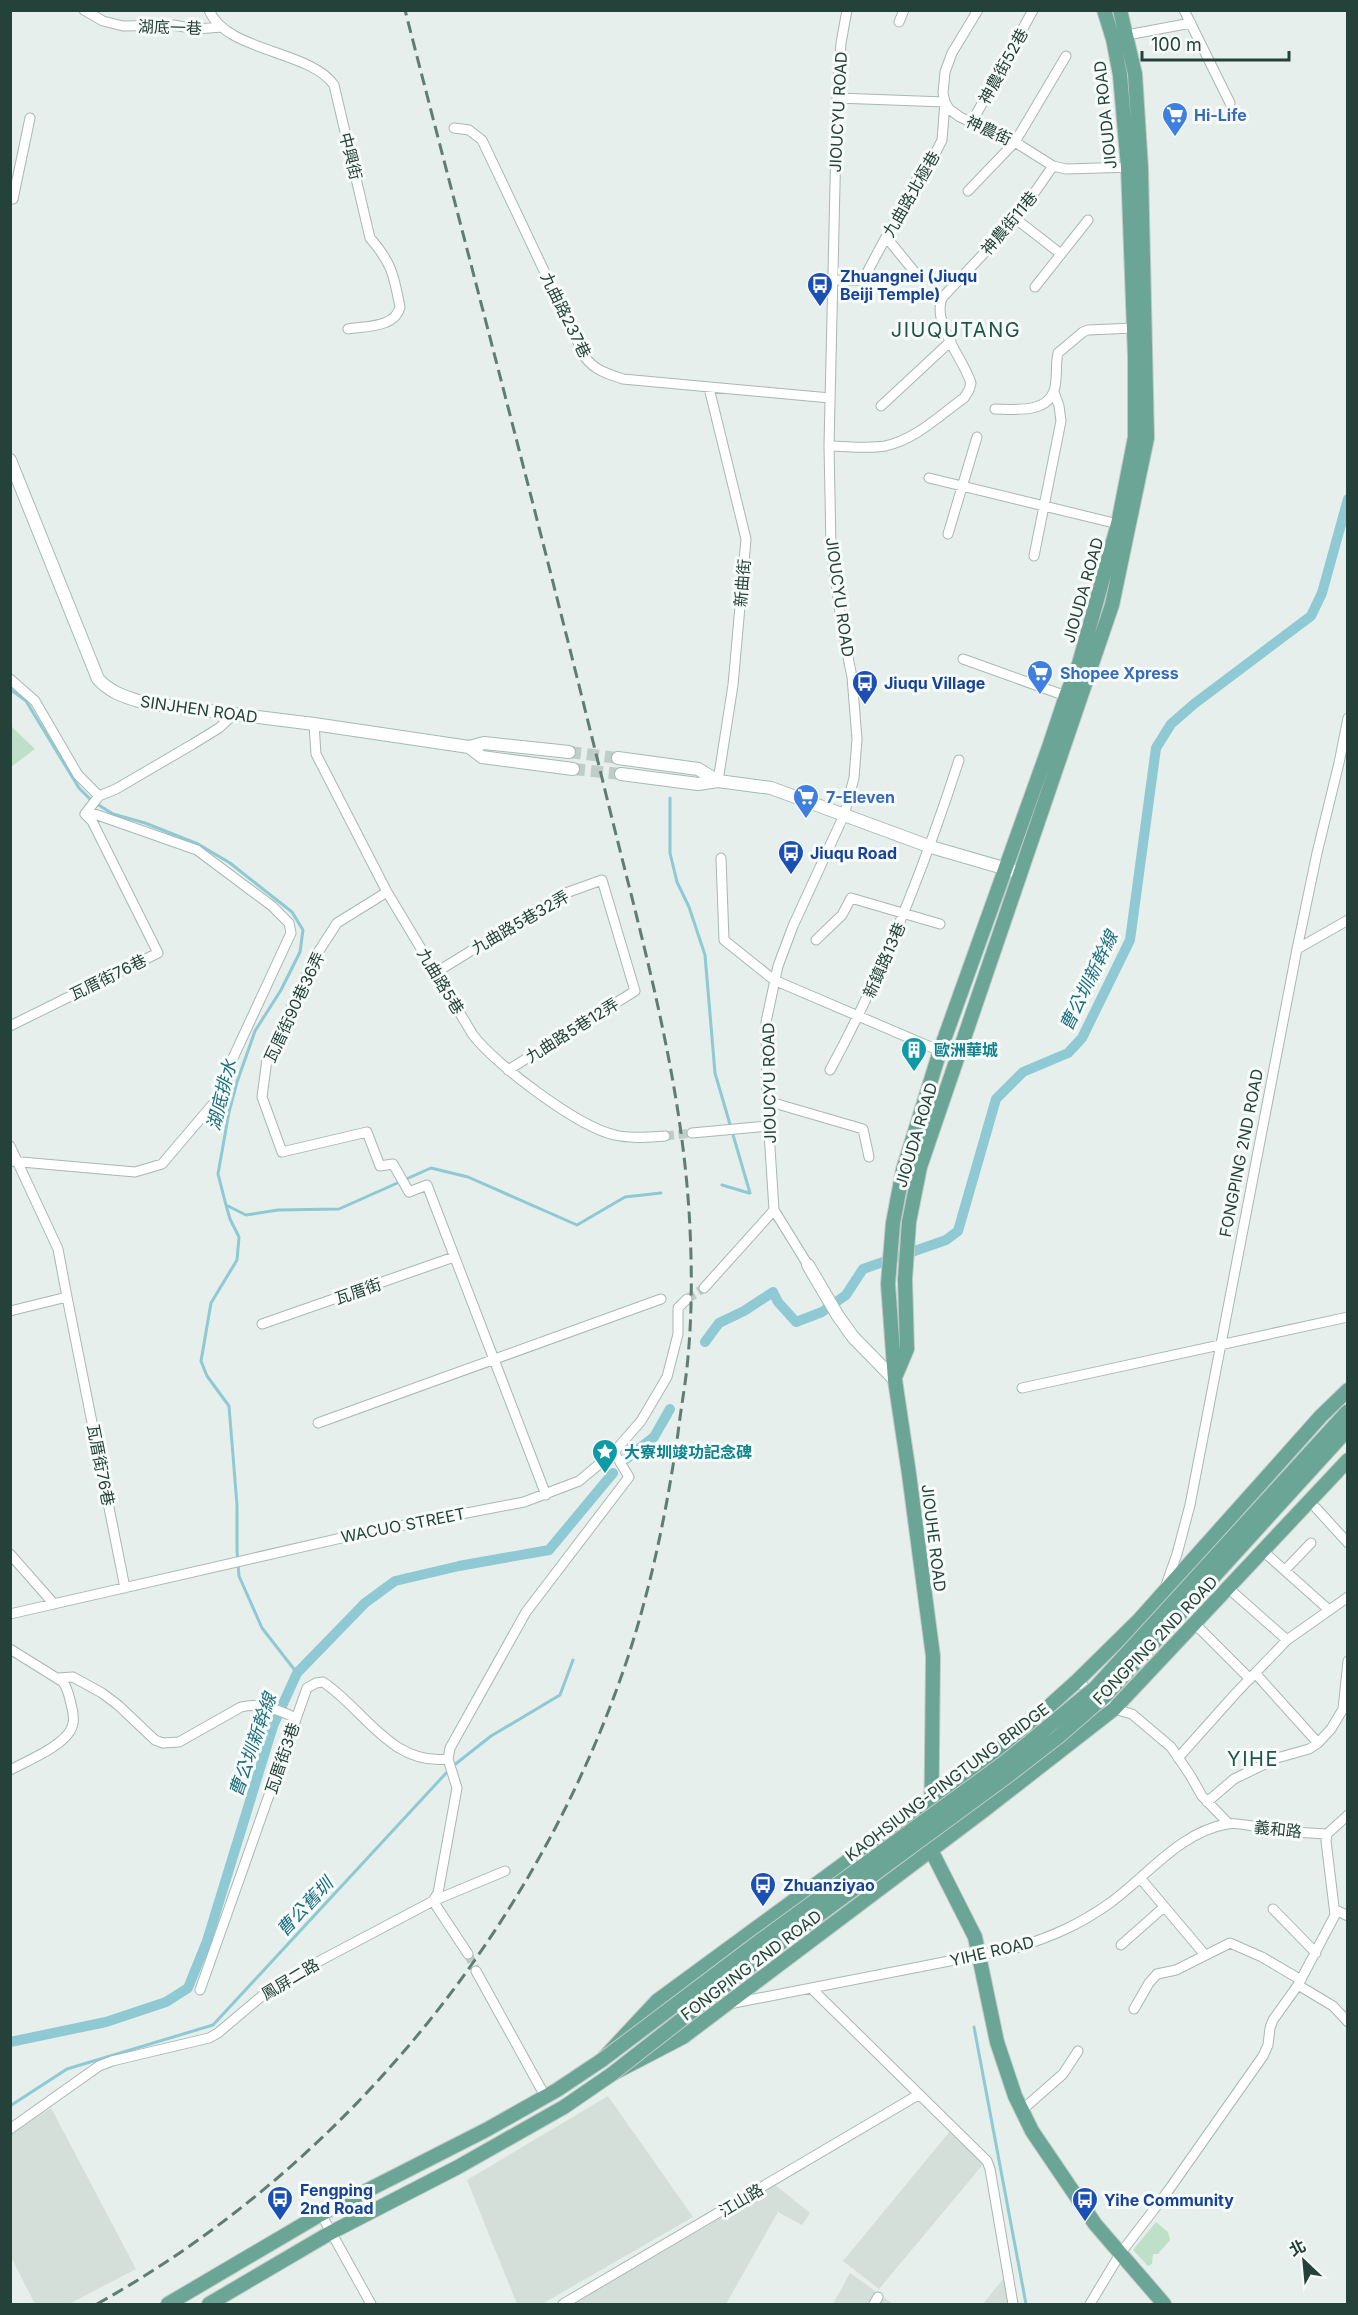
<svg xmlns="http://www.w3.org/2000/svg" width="1358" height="2315" viewBox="0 0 1358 2315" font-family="Inter,'Noto Sans TC',sans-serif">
  <rect width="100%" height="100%" fill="#e6efeb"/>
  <path fill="#d4dfda" d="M608,2096l85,121 -151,87h-25l-50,-124z
    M51,2108l85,161 -67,35h-34l-24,-47v-124z
    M951,2130l34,32 -106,127 -36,-28z
    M775,2185l35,28 -8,12 -24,-13 -52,92h-153z
    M850,2273l43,31h-60z
    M1007,2274l5,30h-29z"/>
  <path fill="#bfe0c8" d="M11,726l24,23 -24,18z
    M1156,2222l12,10 2,8 -12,14h-5l-1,10 -4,2 -15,-16z"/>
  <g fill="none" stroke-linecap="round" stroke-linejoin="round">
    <path stroke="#8ec9d4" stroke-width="3" d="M10,689l16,12 53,87 12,12
      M670,798v55l7,29 12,25 16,48 10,118 35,120
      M97,804l16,10 32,9 53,21 32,19 62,49 11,18 -3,22 -19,38 -26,41 -18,51 -8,30 -11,62 8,31 20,10 32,-5 61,-1 92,-41 37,9 109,48 48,-28 36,-4
      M722,1185l27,8
      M226,1205l4,14 9,18 -2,23 -26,43 -10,58 6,15 22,30 8,99v46l2,25 23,52 35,45
      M453,1766l38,-30 69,-41 13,-35
      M974,2027l52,277
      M10,2106l57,-37 146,-44 235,-254"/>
    <path stroke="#8ec9d4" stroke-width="10" d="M705,1342l14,-19 25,-12 29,-19 5,10 18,20 26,-10 24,-17 17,-26 83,-29 12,-9 38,-132 27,-27 45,-19 14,-15 48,-98 26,-192 15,-24 23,-20 117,-88 11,-23 26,-94
      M626,1459l28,-22 16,-28
      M10,2042l96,-20 60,-20 22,-14 19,-47 66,-215 24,-53 68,-70 30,-22 64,-15 90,-16 64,-77"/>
    <path stroke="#bfccc8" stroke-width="9" stroke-dasharray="9 4.5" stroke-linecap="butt" d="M665,1136l27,-3
      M687,1299l17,-11
      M468,1954l8,17"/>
    <path stroke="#bfccc8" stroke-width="12" stroke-dasharray="12 6" stroke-linecap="butt" d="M569,752l49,6
      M573,769l48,5"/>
    <defs>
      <path id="street" d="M84,10l19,11 20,5 50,-1 23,4 26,-2
        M209,10c17,42 101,40 125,75l36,153c22,25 24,38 30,69 -5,21 -35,19 -52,22
        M1184,10l46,93
        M899,22l5,-12
        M1127,35l64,-12
        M837,98l108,4 4,7 11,8 55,25 38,24 13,3 67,-2
        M972,122l61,-112
        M454,128l15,2 13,10 103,217c9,13 23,17 38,22l207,19
        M968,191l47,-49 51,-86
        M13,199l17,-81
        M1016,219l45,35
        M886,237l32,39
        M833,280h30l54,-101 15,-19 10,-20 3,-38 -2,-9 2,-21 7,-19 26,-43
        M1035,287l53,-67
        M709,388l37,151 -13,146 -15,96
        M881,406l70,-65
        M995,409c18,0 51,5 59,-18 4,-12 1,-26 4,-38l25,-21 5,-2 46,-2
        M829,446c18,0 38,3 56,0 30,-6 55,-31 79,-48l5,-8 2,-7c-8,-25 -39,-59 -29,-85l74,-79 37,-53
        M929,478l189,46
        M948,534l29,-97
        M1034,556l27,-135 -2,-15 -5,-14
        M963,659l103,37
        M10,679l25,22 43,74 21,21
        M314,724l2,30 71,138 86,143c23,30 105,92 142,100 16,4 34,2 50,1
        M721,858l3,82 50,40 166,71
        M387,892l-50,31 -22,34 -48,102 -5,38 20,55 85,-20 13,34 13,-2 16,28 18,-7 119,310
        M816,940l26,-25 9,-17 89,26
        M1297,949l51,-29
        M435,973l128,-79 39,-14 33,111 -127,79
        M10,1026l148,-73 -66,-132 -7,-7 14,-18 17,-7 77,-45 26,-16 15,-14
        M830,1070c54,-99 94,-202 129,-310
        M767,1101l96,28 6,28
        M692,1133l76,-7
        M10,1146l48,103 9,48
        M10,1161l125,11 27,-8 62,-73 9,-33 58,-125 -2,-10 -17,-17 -75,-56 -108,-38
        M808,1265l-34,-55 -7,-109 -1,-79 12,-56 15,-40 51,-111 10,-37 3,-39 -5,-62 -10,-50 -11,-80 -2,-101 8,-348 4,-55 6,-33
        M704,1288l70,-78
        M10,1311l57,-14 58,291
        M262,1324l192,-67
        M1022,1388l326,-71
        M318,1423l343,-124
        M1316,1508l32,35
        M1263,1551l66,59
        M10,1554l44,50
        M1285,1570l26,-27
        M1166,1585l11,-31 13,-49 107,-556 20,-96 22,-90 9,-45
        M1228,1588l59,52
        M10,1614l353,-81 161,-31 55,-21 35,-29 27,-31 26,-44 11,-43v-26l9,-9
        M1195,1624l55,55
        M10,1649l53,33c5,7 6,14 8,22 2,7 4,16 1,23 -6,18 -45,34 -62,43
        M1255,1673l63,70
        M58,1678l15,-1 29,16 16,12 37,35 8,3 16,-1 62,-35c20,-5 37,3 55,11
        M1077,1681l37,28 18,5 39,33 19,28 12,21 26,27
        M1178,1758l58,-65 51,-53 61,-43
        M1207,1802l27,-23 43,-21 32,-9 9,-6 13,-14 12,-20 5,-48
        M1141,1879l64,76
        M1273,1909l43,44
        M1336,1910l12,6
        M1121,1945l43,-38
        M468,1954l-35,-53 72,-30
        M476,1971l69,125
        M1298,1985l35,21 15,16
        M812,1989l175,172 3,8 23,135
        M200,1990l107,-302 9,-5 7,-1c41,27 68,84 125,77
        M729,2004l287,-56c37,-12 63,-23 94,-45 37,-27 70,-71 117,-79 12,-2 29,3 41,5 20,3 39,4 59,5
        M1134,2009l15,-26 8,-9 19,-4 54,-27 32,14 39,23
        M1022,2110l41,-36 15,-23
        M10,2129l89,-63 13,-5 97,-23 9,-5 58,-49 157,-83 5,-8 19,-105 -9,-29 2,-11 76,-136 103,-135 -15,-25
        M321,2214l50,90
        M563,2304l355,-209
        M874,2304l4,-7
        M1090,2304l30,-50 48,-63 95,-135 5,-11 2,-17 3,-8 25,-35 37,-70 -9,-74 1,-7 21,-19"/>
      <path id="secondary" d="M10,460l88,219c14,15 28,18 47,24l169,21 155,23 15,-4 85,9
        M469,747l13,10 91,12
        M618,758l80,11 20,12
        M621,774l77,10 20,-3 53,7 160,59 90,26
        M808,1265l30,51 15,21 42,43"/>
      <path id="primary" d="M1104,10l9,29 7,36 8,92 7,190v80l-17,87 -39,140 -13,32 -17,51 -109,304 -37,119 -10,53 -5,61 7,96 14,94 24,182 -2,194 44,87 22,105 18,54 17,35 63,93 69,80
        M896,1375l11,-26 -2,-70 4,-57 11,-55 192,-562 35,-167 -6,-270 -6,-94 -15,-64
        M168,2304l153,-90 165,-84 71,-40 45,-30 55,-59 350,-257 70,-63 62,-61 182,-204 27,-26
        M209,2304l121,-71 128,-66 106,-60 48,-33 71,-37 300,-226 131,-102 234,-249"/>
    </defs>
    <use href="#street" stroke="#a8b8b2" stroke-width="11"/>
    <use href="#secondary" stroke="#a4bbb3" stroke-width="14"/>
    <use href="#primary" stroke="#c2cac8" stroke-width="16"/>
    <use href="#street" stroke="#fff" stroke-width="9"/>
    <use href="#secondary" stroke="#fff" stroke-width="12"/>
    <use href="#primary" stroke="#6aa596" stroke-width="14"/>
    <path stroke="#5f7d75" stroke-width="3" stroke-dasharray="12 6" stroke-linecap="butt" d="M97,2304c249,-139 441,-377 531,-647 24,-74 39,-148 50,-224 3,-26 8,-51 10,-76 4,-43 4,-86 2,-128 -7,-154 -52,-302 -88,-451 -63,-256 -131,-512 -197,-768"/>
    <defs>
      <path id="primary-bridge" d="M602,2060l155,-117 248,-181 90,-74 253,-277
        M612,2074l152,-119 246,-181 48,-37 47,-41 243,-267"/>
    </defs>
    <use href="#primary-bridge" stroke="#c2cac8" stroke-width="16" stroke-linecap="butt"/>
    <use href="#primary-bridge" stroke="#6aa596" stroke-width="14"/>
  </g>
  <defs>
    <symbol id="supermarket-pin" viewBox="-11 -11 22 30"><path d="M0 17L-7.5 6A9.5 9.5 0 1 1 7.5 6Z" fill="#3f7fe0" stroke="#f7fbf9"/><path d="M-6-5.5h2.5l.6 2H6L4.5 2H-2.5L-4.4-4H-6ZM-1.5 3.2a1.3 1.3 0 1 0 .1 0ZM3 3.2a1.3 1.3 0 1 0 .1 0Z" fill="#fff"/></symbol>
    <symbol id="bus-pin" viewBox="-11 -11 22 30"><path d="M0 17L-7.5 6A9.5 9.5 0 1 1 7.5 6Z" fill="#1a4fb4" stroke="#f7fbf9"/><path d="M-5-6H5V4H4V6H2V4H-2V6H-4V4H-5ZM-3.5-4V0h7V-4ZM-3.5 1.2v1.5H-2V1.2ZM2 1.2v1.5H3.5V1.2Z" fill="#fff"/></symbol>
    <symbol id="building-pin" viewBox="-11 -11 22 30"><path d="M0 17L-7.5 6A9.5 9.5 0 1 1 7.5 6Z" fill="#0f9aa8" stroke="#f7fbf9"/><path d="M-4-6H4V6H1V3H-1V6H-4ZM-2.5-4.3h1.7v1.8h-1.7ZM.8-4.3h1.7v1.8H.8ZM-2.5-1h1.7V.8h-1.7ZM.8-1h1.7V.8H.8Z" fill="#fff"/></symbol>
    <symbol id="sight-pin" viewBox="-11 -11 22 30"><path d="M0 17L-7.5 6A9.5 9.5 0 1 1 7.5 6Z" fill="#0f9aa8" stroke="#f7fbf9"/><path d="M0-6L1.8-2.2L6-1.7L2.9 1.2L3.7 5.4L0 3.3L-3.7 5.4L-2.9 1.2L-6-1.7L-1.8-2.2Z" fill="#fff"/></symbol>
  </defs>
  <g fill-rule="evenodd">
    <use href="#supermarket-pin" x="1160" y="100" width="30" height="40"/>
    <use href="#bus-pin" x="805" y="270" width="30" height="40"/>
    <use href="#supermarket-pin" x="1025" y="658" width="30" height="40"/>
    <use href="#bus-pin" x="850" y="668" width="30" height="40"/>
    <use href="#supermarket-pin" x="791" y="782" width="30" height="40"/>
    <use href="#bus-pin" x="776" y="838" width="30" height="40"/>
    <use href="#building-pin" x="899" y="1035" width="30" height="40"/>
    <use href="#sight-pin" x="590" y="1437" width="30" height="40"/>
    <use href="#bus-pin" x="748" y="1870" width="30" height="40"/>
    <use href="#bus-pin" x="265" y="2184" width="30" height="40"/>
    <use href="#bus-pin" x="1070" y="2185" width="30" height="40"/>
  </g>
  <g text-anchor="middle" stroke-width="6" stroke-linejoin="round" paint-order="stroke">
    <g font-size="16" fill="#24423a" stroke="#f7fbf9">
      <text transform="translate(170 27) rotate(2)" y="6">湖底一巷</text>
      <text transform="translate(1003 66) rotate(-61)" y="6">神農街52巷</text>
      <text transform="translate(838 112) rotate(-87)" y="6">JIOUCYU ROAD</text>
      <text transform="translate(1105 115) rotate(-96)" y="6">JIOUDA ROAD</text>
      <text transform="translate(989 130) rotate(25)" y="6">神農街</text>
      <text transform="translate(351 156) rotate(76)" y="6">中興街</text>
      <text transform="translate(911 194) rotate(-60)" y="6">九曲路北極巷</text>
      <text transform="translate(1009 223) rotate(-50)" y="6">神農街11巷</text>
      <text transform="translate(566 315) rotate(64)" y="6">九曲路237巷</text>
      <text transform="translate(742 583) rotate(-85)" y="6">新曲街</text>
      <text transform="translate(1083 590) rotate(-74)" y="6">JIOUDA ROAD</text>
      <text transform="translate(840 597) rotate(82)" y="6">JIOUCYU ROAD</text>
      <text transform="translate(199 709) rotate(8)" y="6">SINJHEN ROAD</text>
      <text transform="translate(520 922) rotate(-30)" y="6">九曲路5巷32弄</text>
      <text transform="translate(884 960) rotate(-66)" y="6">新鎮路13巷</text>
      <text transform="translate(108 977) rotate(-26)" y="6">瓦厝街76巷</text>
      <text transform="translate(441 981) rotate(59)" y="6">九曲路5巷</text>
      <text transform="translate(294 1007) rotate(-65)" y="6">瓦厝街90巷36弄</text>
      <text transform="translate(572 1030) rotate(-32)" y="6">九曲路5巷12弄</text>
      <text transform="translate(769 1083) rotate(-91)" y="6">JIOUCYU ROAD</text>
      <text transform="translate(916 1135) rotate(-73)" y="6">JIOUDA ROAD</text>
      <text transform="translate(1241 1153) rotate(-79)" y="6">FONGPING 2ND ROAD</text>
      <text transform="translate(358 1291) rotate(-19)" y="6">瓦厝街</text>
      <text transform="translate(101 1465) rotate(79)" y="6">瓦厝街76巷</text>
      <text transform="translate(403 1525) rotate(-11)" y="6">WACUO STREET</text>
      <text transform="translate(934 1538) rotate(83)" y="6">JIOUHE ROAD</text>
      <text transform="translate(1155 1640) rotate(-46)" y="6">FONGPING 2ND ROAD</text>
      <text transform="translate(282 1758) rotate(-71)" y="6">瓦厝街3巷</text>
      <text transform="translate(947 1782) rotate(-37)" y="6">KAOHSIUNG-PINGTUNG BRIDGE</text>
      <text transform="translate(1278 1829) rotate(6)" y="6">義和路</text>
      <text transform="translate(992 1951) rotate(-13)" y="6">YIHE ROAD</text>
      <text transform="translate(751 1965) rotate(-37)" y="6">FONGPING 2ND ROAD</text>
      <text transform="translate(290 1979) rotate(-31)" y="6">鳳屏二路</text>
      <text transform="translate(741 2200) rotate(-31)" y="6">江山路</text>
    </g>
    <g font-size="16" font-weight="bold" fill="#366cbe" stroke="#f7fbf9" text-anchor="start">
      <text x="1194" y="121">Hi-Life</text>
      <text x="1060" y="679">Shopee Xpress</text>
      <text x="826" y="803">7-Eleven</text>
    </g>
    <g font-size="16" font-weight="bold" fill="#164399" stroke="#f7fbf9" text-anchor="start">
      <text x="840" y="282">Zhuangnei (Jiuqu<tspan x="840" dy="18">Beiji Temple)</tspan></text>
      <text x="884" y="689">Jiuqu Village</text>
      <text x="810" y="859">Jiuqu Road</text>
      <text x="783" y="1891">Zhuanziyao</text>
      <text x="300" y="2196">Fengping<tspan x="300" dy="18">2nd Road</tspan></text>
      <text x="1104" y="2206">Yihe Community</text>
    </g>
    <g font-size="16" font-weight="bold" fill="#0d838f" stroke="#f7fbf9" text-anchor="start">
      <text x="934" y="1056">歐洲華城</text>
      <text x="624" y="1458">大寮圳竣功記念碑</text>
    </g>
    <g font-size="18" font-style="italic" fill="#1c6f80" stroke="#f7fbf9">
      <text transform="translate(1089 981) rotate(-64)" y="6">曹公圳新幹線</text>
      <text transform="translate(222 1095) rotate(-76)" y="6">湖底排水</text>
      <text transform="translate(253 1745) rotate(-71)" y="6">曹公圳新幹線</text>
      <text transform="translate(305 1907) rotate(-47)" y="6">曹公舊圳</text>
    </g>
    <g font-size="20" letter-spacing="1.5" fill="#1f5548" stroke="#f7fbf9">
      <text x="956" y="337">JIUQUTANG</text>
      <text x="1253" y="1766">YIHE</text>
    </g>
  </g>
  <rect width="1358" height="2315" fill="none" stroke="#24423a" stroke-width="24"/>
  <g transform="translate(1304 2261) rotate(334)" stroke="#f7fbf9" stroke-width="4.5" paint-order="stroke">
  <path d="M0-4.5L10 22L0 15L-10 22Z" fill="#24423a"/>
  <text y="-9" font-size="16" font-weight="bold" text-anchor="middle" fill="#24423a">北</text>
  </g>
  <path d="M1142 51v9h147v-9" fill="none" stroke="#24423a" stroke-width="3"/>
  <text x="1151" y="51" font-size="18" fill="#24423a" stroke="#f7fbf9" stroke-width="4.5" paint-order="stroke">100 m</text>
</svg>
